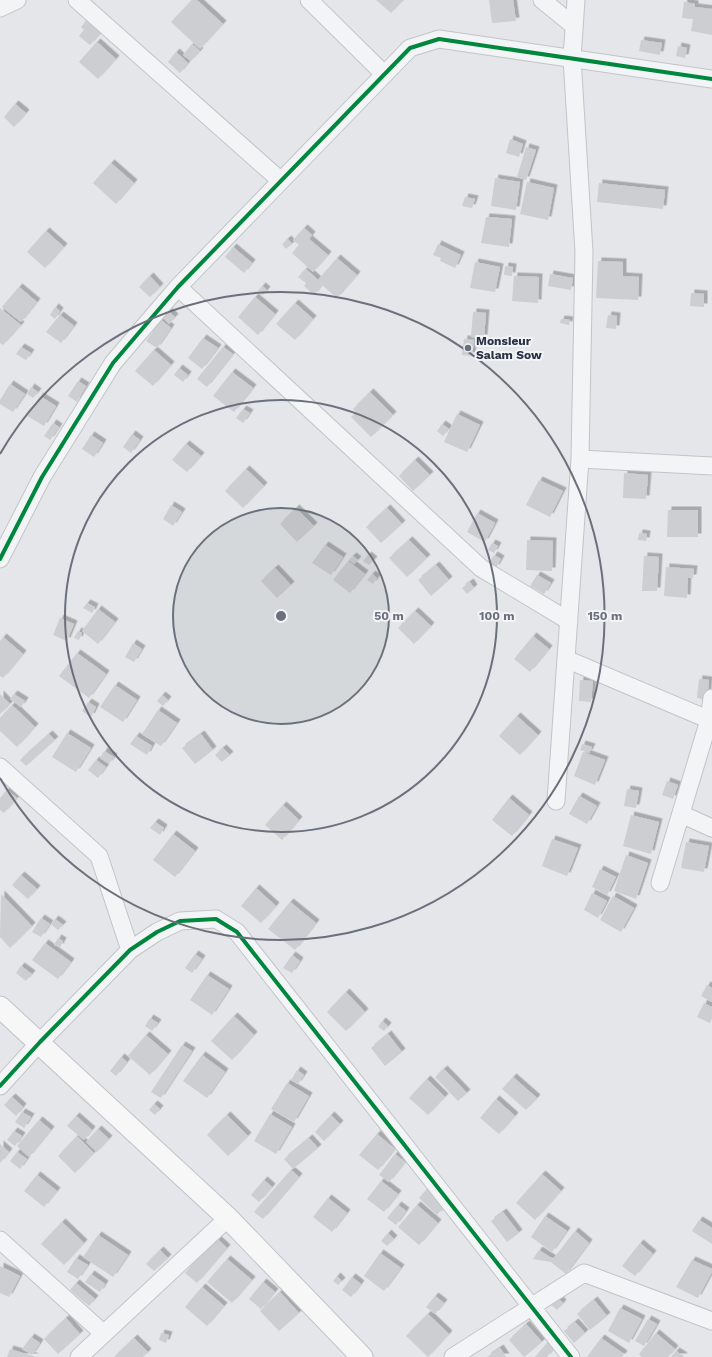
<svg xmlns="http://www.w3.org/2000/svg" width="712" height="1357" viewBox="0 0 712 1357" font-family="'Work Sans',sans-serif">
  <defs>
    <filter id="shadow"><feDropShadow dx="3.5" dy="-3.5" stdDeviation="0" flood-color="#0004"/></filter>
  </defs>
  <rect width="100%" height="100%" fill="#e4e6e9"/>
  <path fill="#cdced1" filter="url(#shadow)" d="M192,0h5l26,24 -23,25 -29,-27z
    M376,0h27l-12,13z
    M489,0h24l3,21 -24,2z
    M684,2l11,2v3l17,2v26l-21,-4 2,-12 -11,-1z
    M88,18l15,13 -13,14 -11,-9 5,-6 -3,-3z
    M641,40l21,3 -2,12 -21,-4z
    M97,42l19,17 -18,20 -19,-17z
    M192,44l8,7 -9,10 -8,-6z
    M678,46l9,2 -2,10 -9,-2z
    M176,52l12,11 -8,10 -12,-11z
    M15,104l11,9 -12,14 -10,-10z
    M510,139l13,5 -4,13 -13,-4z
    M526,147l10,3 -10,30 -9,-3z
    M111,163l23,20 -18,21 -23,-21z
    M495,178l25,4 -4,28 -25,-4z
    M527,182l27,6 -6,32 -28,-6z
    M599,183l66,7 -2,19 -66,-7z
    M465,197l10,2 -3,9 -10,-2z
    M486,217l26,2 -3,28 -28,-4z
    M304,228l8,7 -3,4 19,16 -15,17 -21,-19 7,-8 -6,-5z
    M46,231l18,16 -19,21 -18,-16z
    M288,239l4,5 -6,5 -4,-5z
    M438,244l23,11 -6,13 -15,-7 1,-3 -8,-3z
    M233,247l19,16 -8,10 -19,-16z
    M337,258l20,17 -20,23 -15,-13 -8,10 -10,-9 2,-3 -8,-6 8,-8 12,11z
    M598,261l25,1v14l16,1 -1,23 -42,-2z
    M475,262l25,5 -5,25 -25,-4z
    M505,266l8,1 -1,9 -8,-1z
    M550,274l23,4 -2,12 -23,-4z
    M150,276l10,11 -10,10 -11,-10z
    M514,276l25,1 -1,26 -26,-2z
    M262,286l5,4 -4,5 -5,-4z
    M19,287l18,15 -16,20 -19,-15z
    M691,293l13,1v13l-14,-1z
    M255,297l20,17 -17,21 -20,-18z
    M295,303l18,16 -18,21 -19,-16z
    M55,307l5,4 -5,8 -5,-4z
    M0,308l21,17 -18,20 -3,-2z
    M168,311l7,6 -6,7 -6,-6z
    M473,312l13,1 -2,25 -13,-1z
    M60,315l14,11 -13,17 -15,-11z
    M608,315l9,1 -1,13 -10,-1z
    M561,319l9,1 -1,5 -9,-2z
    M161,320l10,8 -14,20 -11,-7z
    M203,338l15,10 -16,21 -14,-11z
    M464,339l10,1 -2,16 -10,-1z
    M21,347l10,6 -5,7 -10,-6z
    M223,347l10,7 -26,33 -10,-8z
    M154,350l17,15 -18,21 -18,-15z
    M179,368l9,7 -5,7 -9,-7z
    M232,372l21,16 -19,24 -21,-16z
    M78,381l8,5 -9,16 -9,-6z
    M10,384l15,10 -12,18 -13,-8v-4z
    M31,387l7,5 -5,6 -6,-4z
    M370,392l23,23 -22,22 -20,-20 5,-5 -3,-3z
    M40,396l16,10 -12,20 -17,-10z
    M243,409l7,4 -7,10 -7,-5z
    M457,414l23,11 -13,27 -23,-10z
    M53,423l6,4 -9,13 -6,-4z
    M442,424l7,5 -6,7 -6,-5z
    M132,434l8,6 -9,13 -8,-6z
    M91,435l12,8 -9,14 -12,-8z
    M186,444l15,12 -14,16 -15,-12z
    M415,460l15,15 -17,16 -14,-15z
    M246,469l18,17 -21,22 -18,-17z
    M624,473l24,2 -2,24 -23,-1z
    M539,480l24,11 -13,26 -24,-12z
    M171,505l11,7 -9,14 -10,-7z
    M296,508l18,18 -17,16 -17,-18z
    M387,508l15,16 -21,19 -15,-16z
    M668,510h30v27h-31z
    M477,513l18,10 -10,19 -18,-10z
    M639,533l8,1 -1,7 -8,-1z
    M409,540l18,18 -20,19 -18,-19z
    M527,540l26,1 -1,30 -26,-1z
    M492,543l6,3 -4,7 -6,-3z
    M325,545l18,12 -12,18 -19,-12z
    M368,555l6,5 -5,5 -6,-4z
    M494,555l7,4 -5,9 -7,-5z
    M353,556l5,4 -4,4 -5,-4z
    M644,556l15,1 -2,34h-15z
    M348,561l17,13 -15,19 -17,-13z
    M436,565l13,15 -18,16 -13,-16z
    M666,567l28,2 -1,9h-5l-1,20 -23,-2z
    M275,568l16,17 -14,13 -16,-17z
    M372,574l5,4 -4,6 -6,-4z
    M537,575l14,8 -7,11 -14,-8z
    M470,582l4,6 -7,6 -5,-6z
    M87,603l8,4 -3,6 -9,-5z
    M98,609l17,13 -17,22 -16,-13z
    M415,611l16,15 -17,18 -16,-16z
    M60,618l14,6 -7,17 -14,-6z
    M78,631l4,2 -3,7 -5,-2z
    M533,636l16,13 -19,23 -16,-13z
    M3,637l20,17 -20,24 -3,-2v-35z
    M133,643l9,6 -8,13 -9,-5z
    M77,653l29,21 -17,24 -30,-22z
    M699,679l10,1 -2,20 -10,-2z
    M580,680l13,1 -2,21 -12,-1z
    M115,685l22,15 -14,22 -23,-15z
    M0,694l10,10 -10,10z
    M14,694l11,7 -4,6 -11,-8z
    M162,695l6,5 -5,6 -6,-5z
    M88,702l8,5 -5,10 -9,-6z
    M12,705l23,22 -18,20 -17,-16v-13z
    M158,710l19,13 -16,23 -19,-12z
    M517,716l21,19 -18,20 -21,-19z
    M67,733l24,15 -15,24 -24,-15z
    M49,734l6,6 -29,26 -6,-6z
    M201,734l12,16 -18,14 -13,-16z
    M136,736l16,10 -5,9 -17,-11z
    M582,744l10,3 -3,6 -9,-3z
    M223,748l7,7 -8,7 -7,-7z
    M104,751l10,6 -5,7 -9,-6z
    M583,752l22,8 -10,25 -21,-9z
    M96,760l10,7 -8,11 -10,-8z
    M667,781l11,4 -5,14 -11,-4z
    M627,789l12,2 -3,17 -12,-2z
    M7,790l10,8 -13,15 -4,-3v-12z
    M579,796l18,10 -10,18 -18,-10z
    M509,798l20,17 -17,21 -20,-16z
    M283,805l16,15 -17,20 -17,-15z
    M631,815l28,7 -8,32 -28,-8z
    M155,822l9,6 -4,7 -10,-7z
    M173,834l22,17 -20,26 -22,-17z
    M552,839l26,9 -11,28 -25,-10z
    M686,842l23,4 -5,26 -23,-4z
    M626,855l22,8 -12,36 -22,-8z
    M600,869l16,8 -9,18 -15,-8z
    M21,875l16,14 -9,10 -16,-14z
    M256,888l20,18 -15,17 -20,-17z
    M592,893l15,8 -9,17 -14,-8z
    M1,894l31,32 -22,22 -10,-11z
    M613,896l21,12 -13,24 -21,-12z
    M290,902l26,21 -21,27 -27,-21z
    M41,918l9,6 -9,13 -9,-5z
    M55,919l8,6 -5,5 -7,-6z
    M58,938l5,3 -3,6 -6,-2z
    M45,943l26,19 -13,17 -26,-19z
    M195,954l7,5 -10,14 -7,-5z
    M292,955l8,6 -8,12 -9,-5z
    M21,966l11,8 -6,7 -10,-8z
    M207,975l22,14 -17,26 -22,-15z
    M707,985l5,3v14l-11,-6z
    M346,992l19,20 -19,19 -19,-19z
    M704,1003l8,4v11l-2,5 -13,-6z
    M234,1016l20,19 -22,25 -21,-19z
    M150,1018l8,5 -6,8 -7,-5z
    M382,1021l6,5 -4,5 -6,-4z
    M388,1034l14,18 -17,14 -14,-18z
    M146,1035l22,19 -18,21 -22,-19z
    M182,1045l10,6 -31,47 -10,-6z
    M202,1055l23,17 -18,26 -24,-17z
    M121,1057l6,5 -11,14 -6,-5z
    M444,1069l23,24 -9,8 -23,-24z
    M297,1070l7,5 -6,9 -7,-4z
    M513,1077l24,21 -11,12 -24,-21z
    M427,1079l18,18 -17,18 -19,-17z
    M287,1083l22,13 -15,26 -23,-13z
    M12,1097l11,10 -7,9 -12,-11z
    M496,1099l19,17 -16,18 -19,-16z
    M154,1104l6,5 -5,6 -6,-5z
    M22,1112l9,5 -7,11 -9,-6z
    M270,1114l22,13 -16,27 -22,-13z
    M227,1115l21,21 -20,20 -21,-21z
    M331,1115l9,9 -16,17 -9,-9z
    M76,1116l16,14 -8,10 -17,-14z
    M39,1120l12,10 -22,27 -12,-11z
    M98,1129l11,10 -12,13 -11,-10z
    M14,1131l8,5 -7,10 -8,-6z
    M377,1134l18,15 -17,21 -19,-15z
    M77,1136l17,17 -19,20 -17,-17z
    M309,1138l9,10 -25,21 -9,-10z
    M0,1144l9,8 -9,11z
    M17,1152l10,7 -7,10 -10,-8z
    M395,1154l10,8 -16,20 -10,-7z
    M291,1170l8,7 -36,42 -9,-7z
    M542,1174l19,17 -26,29 -19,-17z
    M37,1175l20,16 -13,16 -20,-16z
    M264,1180l8,7 -13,15 -8,-7z
    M381,1181l17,13 -14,18 -17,-13z
    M428,1188l18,16 -9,11 -18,-17z
    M328,1198l19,15 -15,19 -19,-15z
    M398,1205l8,6 -10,14 -9,-7z
    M417,1205l21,18 -19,22 -21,-18z
    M503,1212l16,21 -12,9 -16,-21z
    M545,1216l22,15 -15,21 -21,-15z
    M699,1220l13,8v16l-20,-13z
    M62,1222l22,21 -20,22 -23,-21z
    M575,1231l14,12 -23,31 -15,-12 -18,-3 6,-9 14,9z
    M388,1233l6,6 -7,7 -6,-5z
    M98,1235l30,20 -15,22 -30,-20z
    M215,1237l12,11 -30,35 -12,-10z
    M640,1243l13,11 -18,22 -13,-10z
    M160,1250l8,8 -14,13 -8,-7z
    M380,1253l21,15 -17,23 -20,-15z
    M76,1258l12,7 -10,14 -11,-7z
    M227,1259l25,21 -20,23 -25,-21z
    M692,1260l20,9v3l-14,26 -22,-11z
    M0,1266l20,10 -11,21 -9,-4z
    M91,1274l14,10 -5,8 -15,-10z
    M337,1276l5,5 -4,4 -5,-4z
    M352,1277l9,7 -10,13 -9,-7z
    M263,1282l12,10 -14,17 -12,-10z
    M76,1283l19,16 -6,7 -19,-16z
    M202,1287l22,19 -17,20 -22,-19z
    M280,1292l19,21 -20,18 -19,-20z
    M435,1296l9,7 -9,11 -9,-7z
    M558,1298l5,5 -6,7 -6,-5z
    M594,1300l13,16 -17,14 -13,-16z
    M620,1308l22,11 -13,24 -21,-12z
    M428,1314l21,20 -21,23 -22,-21z
    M66,1318l14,16 -22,20 -14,-15z
    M648,1319l9,5 -13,22 -9,-5z
    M575,1322l10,11 -11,10 -10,-12z
    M526,1324l16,18 -18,15 -15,-17z
    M161,1333l8,2 -3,8 -7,-3z
    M656,1333l19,16 -7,8h-26l-3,-3z
    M31,1337l9,6 -8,12 -10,-6z
    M134,1338l14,14 -5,5h-29z
    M601,1338l23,16 -2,3h-35z
    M547,1343l7,5 -7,9h-12z
    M500,1348l6,9h-19z
    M10,1349l26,8h-29z
    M676,1351l8,5 -1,1h-12z"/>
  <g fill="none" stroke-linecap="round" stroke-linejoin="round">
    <defs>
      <path id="minor" d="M77,0l204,181
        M309,0l75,74
        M542,0l32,26
        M0,8l17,-8
        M178,287l303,281 88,53
        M580,459l132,7
        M0,559l42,-82 71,-114 65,-76 232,-239 29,-9 273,40
        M566,659l146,62
        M0,767l99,89 31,94
        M556,801l24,-342 4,-207 -12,-194 4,-58
        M681,814l31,14
        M660,883l49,-163 3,-22
        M0,1086l40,-44 90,-92 27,-18 23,-11 36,-2 21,13 334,425
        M0,1240l104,94
        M79,1357l149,-139
        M453,1357l131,-84 128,48"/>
      <path id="major" d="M0,1007l228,211 134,139"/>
    </defs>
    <use href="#minor" stroke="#c2c4c7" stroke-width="19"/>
    <use href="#major" stroke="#c0c3c7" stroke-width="23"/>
    <use href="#minor" stroke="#f3f4f6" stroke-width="17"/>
    <use href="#major" stroke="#f7f7f7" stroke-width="21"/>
    <defs>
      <path id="cycleway" d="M0,559l42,-82 71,-114 65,-76 232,-239 29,-9 273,40
        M0,1086l40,-44 90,-92 27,-18 23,-11 36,-2 21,13 334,425"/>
    </defs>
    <use href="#cycleway" stroke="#f2f4f8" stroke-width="6"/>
    <use href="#cycleway" stroke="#00873e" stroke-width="4"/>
  </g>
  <circle cx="281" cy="616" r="108" fill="#6b707d" fill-opacity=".12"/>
  <g fill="none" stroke="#6b707d" stroke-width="2">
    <circle cx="281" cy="616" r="108"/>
    <circle cx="281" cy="616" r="216"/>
    <path d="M0 454A324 324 0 1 1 0 778"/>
  </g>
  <circle fill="#6b707d" stroke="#f2f4f8" stroke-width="1.5" cx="468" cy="348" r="4"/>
  <g text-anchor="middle" stroke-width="4" stroke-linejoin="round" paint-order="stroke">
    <g font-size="12" font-weight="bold" fill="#2a3143" stroke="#f2f4f8" text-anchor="start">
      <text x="476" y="345">Monsieur<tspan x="476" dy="14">Salam Sow</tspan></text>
    </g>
  </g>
  <circle cx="281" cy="616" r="6" fill="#6b707d" stroke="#f2f4f8" stroke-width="2"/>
  <g font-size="12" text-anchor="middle" font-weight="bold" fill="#6b707d" stroke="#f2f4f8" stroke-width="4" stroke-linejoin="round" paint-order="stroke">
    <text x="389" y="620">50 m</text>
    <text x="497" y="620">100 m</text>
    <text x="605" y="620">150 m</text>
  </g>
</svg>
